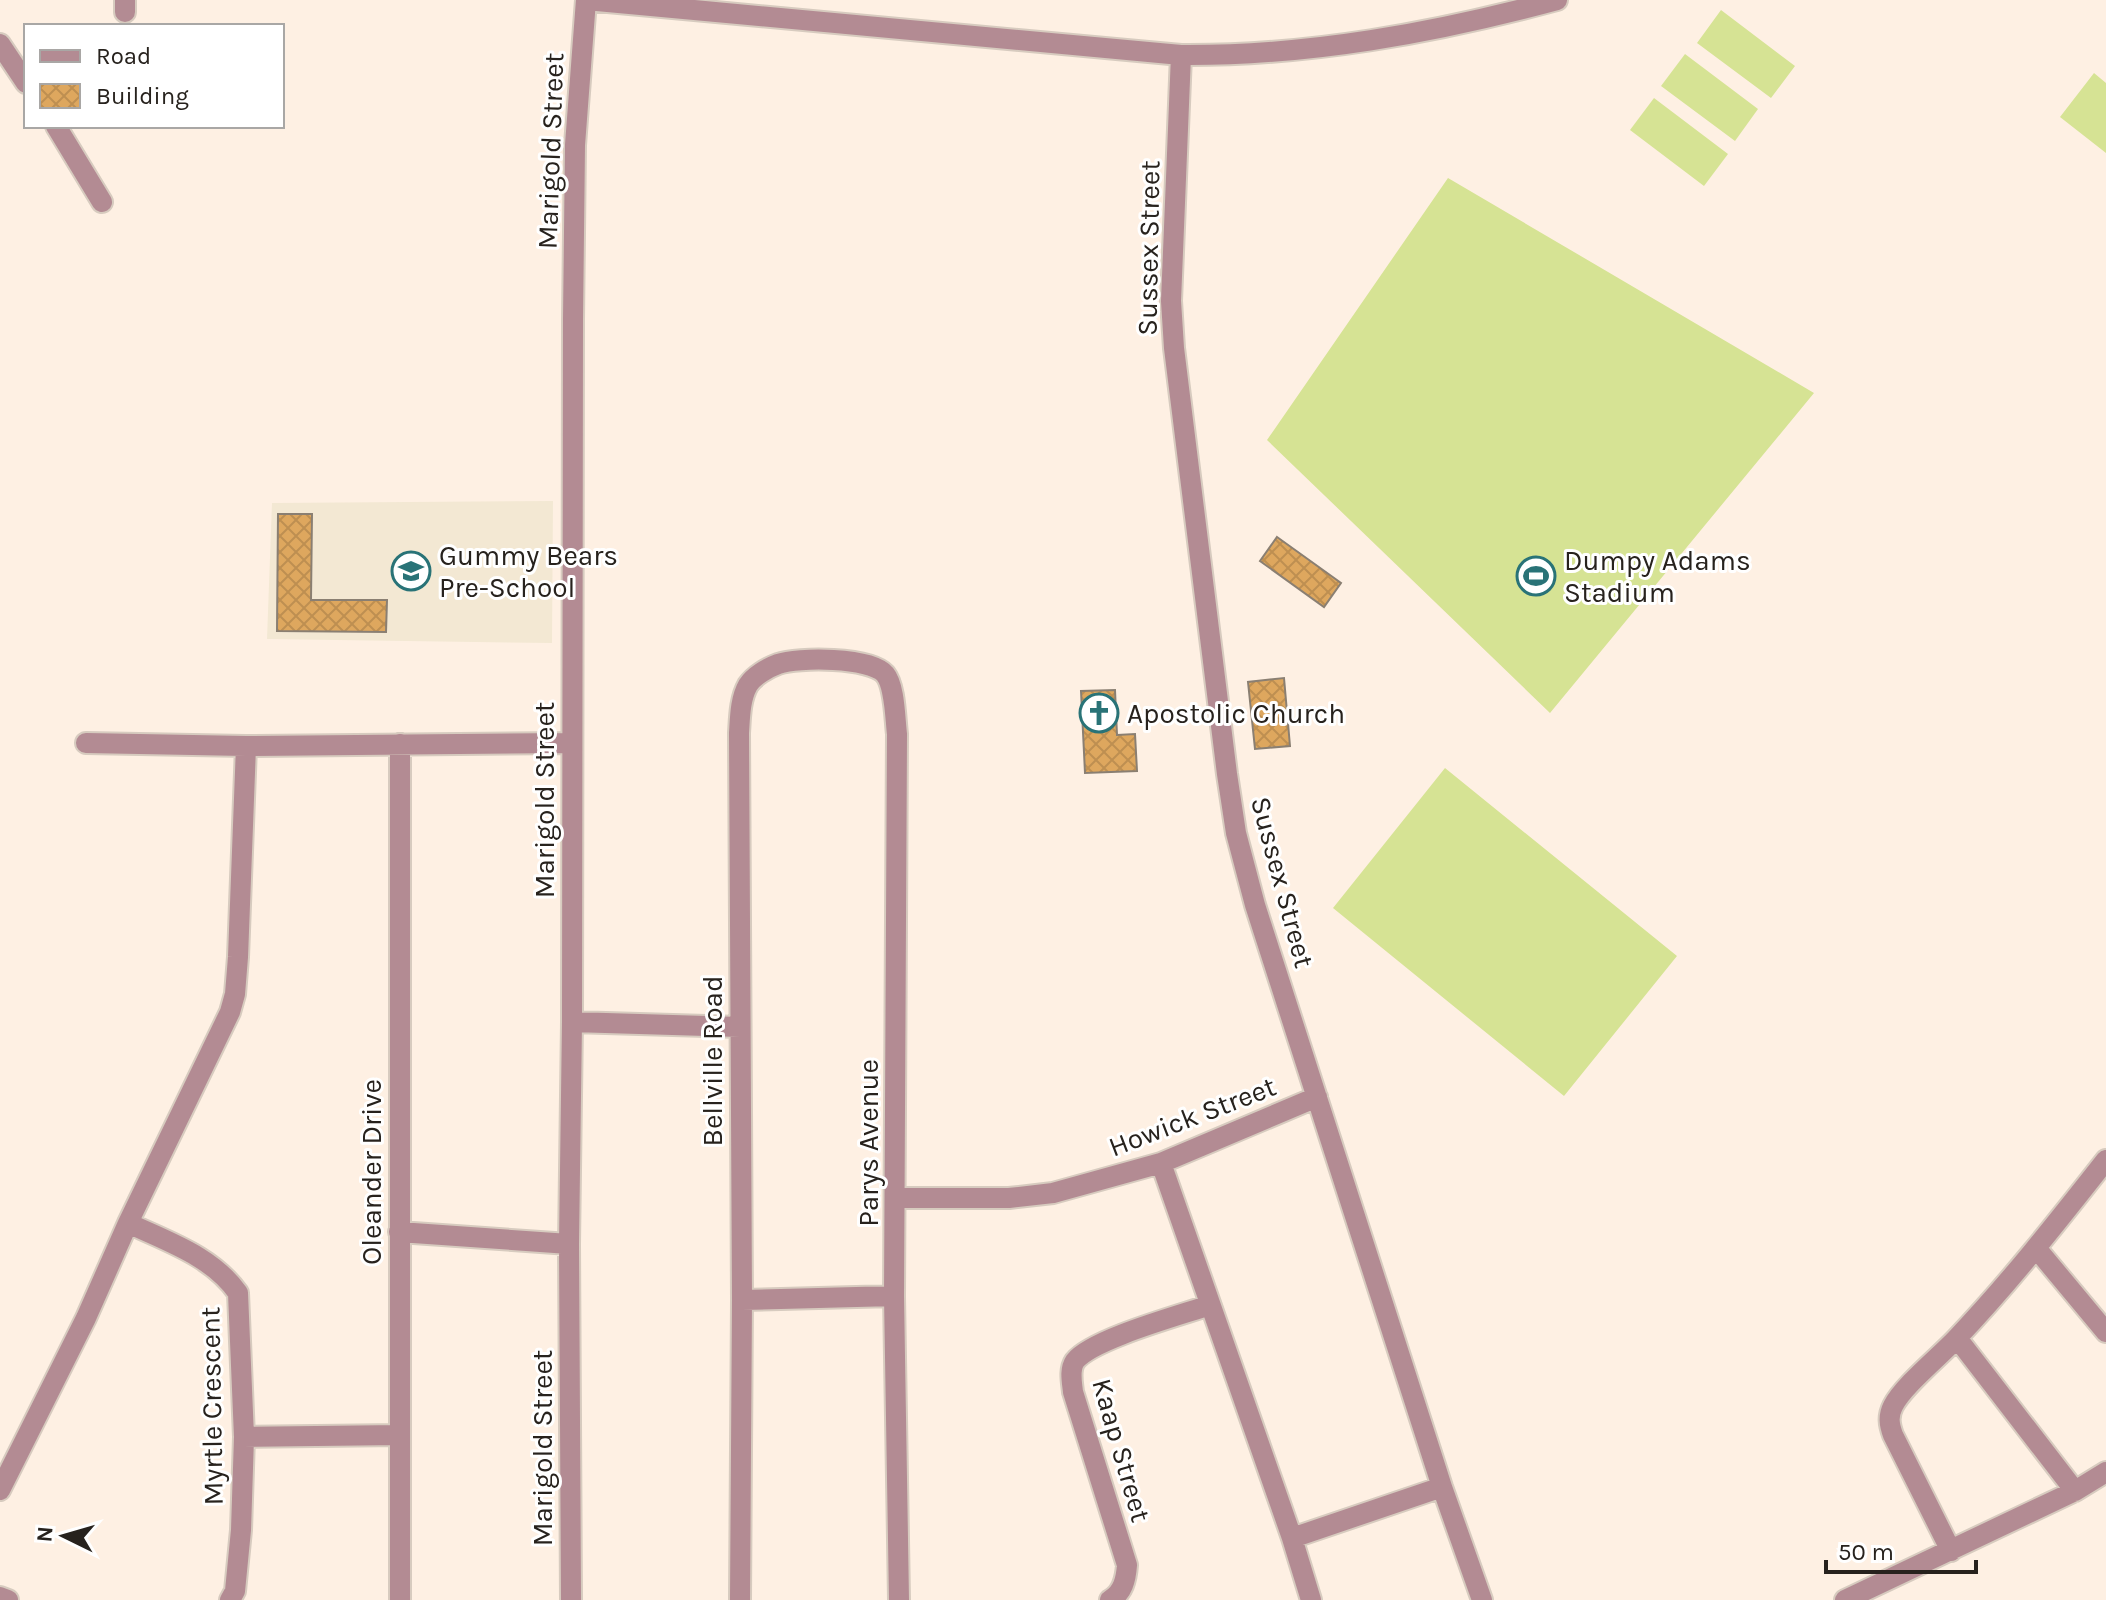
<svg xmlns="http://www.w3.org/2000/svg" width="2106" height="1600" viewBox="0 0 2106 1600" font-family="Karla,sans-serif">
  <defs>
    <pattern id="building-cross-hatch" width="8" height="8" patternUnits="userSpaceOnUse" patternTransform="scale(2)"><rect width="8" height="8" fill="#dea75e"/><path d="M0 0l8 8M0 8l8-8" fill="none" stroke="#be8f51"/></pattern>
  </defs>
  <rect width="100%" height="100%" fill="#fef0e3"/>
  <path fill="#f3e8d3" d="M553,501l-1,142 -285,-4 5,-136z"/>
  <path fill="#d6e394" d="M1721,10l74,56 -24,32 -74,-55z
    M1685,54l73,55 -23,32 -74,-55z
    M2094,73l12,10v70l-46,-36z
    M1654,98l74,56 -24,32 -74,-56z
    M1448,178l366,215 -264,320 -283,-273z
    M1445,768l232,188 -113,140 -231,-188z"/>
  <path fill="url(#building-cross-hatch)" stroke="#8a7f72" stroke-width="2" d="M278,514h34l-1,86h76l-1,32 -109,-1z
    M1277,537l64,46 -17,24 -64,-46z
    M1284,678l6,68 -35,3 -7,-67z
    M1115,690l2,45 18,-1 2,37 -52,2 -4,-82z"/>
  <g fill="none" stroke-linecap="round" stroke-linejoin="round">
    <defs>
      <path id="minor" d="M125,12v-12
        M0,44l26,39
        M1181,55l-10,246 3,47 53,426 9,59 19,72 187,582 40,113
        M56,126l46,76
        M86,743l160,3 326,-3
        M572,1022l168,5
        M1161,1163l131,375 19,62
        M896,1198h113l44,-5 108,-30 156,-66
        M128,1223c40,19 84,33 110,70l6,144 -3,93 -6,61 -5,9
        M399,1232l170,12
        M2036,1248l70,84
        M742,1300l152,-4
        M1957,1338l118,153
        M244,1437l155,-2
        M0,1490l86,-172 42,-95 102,-211 5,-18 3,-37 8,-211
        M1292,1538l150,-51
        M1951,1551l-58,-116c-4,-11 -5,-19 0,-29 10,-20 47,-50 63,-67 54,-57 102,-118 150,-179
        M0,1597l8,3
        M400,1600v-856
        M571,1600l-2,-356 3,-222 1,-702 2,-175 11,-145 595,55c128,1 253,-22 376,-55
        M740,1600l2,-300 -3,-567c1,-15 1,-34 9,-48 6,-9 19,-17 30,-21 20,-7 92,-7 107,10 10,12 10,44 12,60l-3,562 5,304
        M1110,1600c13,-7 16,-21 17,-35l-54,-173c-1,-10 -4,-22 2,-31 17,-22 106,-46 135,-56
        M1845,1600l230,-109 31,-19"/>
    </defs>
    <use href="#minor" stroke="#d7cbbf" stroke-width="24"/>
    <use href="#minor" stroke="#b38b93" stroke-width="20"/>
  </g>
  <defs>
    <symbol id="school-ring" viewBox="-11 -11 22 22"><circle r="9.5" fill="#fff" stroke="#297377" stroke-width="1.5"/><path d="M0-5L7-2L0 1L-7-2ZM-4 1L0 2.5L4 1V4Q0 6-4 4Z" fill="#297377"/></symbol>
    <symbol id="stadium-ring" viewBox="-11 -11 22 22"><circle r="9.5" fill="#fff" stroke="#297377" stroke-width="1.5"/><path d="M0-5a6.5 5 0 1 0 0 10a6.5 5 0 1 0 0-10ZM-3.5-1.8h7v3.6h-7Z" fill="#297377"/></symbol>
    <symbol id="church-ring" viewBox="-11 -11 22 22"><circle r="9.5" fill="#fff" stroke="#297377" stroke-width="1.5"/><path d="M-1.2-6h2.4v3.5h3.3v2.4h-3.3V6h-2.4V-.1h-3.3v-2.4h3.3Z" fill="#297377"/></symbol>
  </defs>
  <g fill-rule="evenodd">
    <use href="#school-ring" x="389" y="549" width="44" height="44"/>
    <use href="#stadium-ring" x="1514" y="554" width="44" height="44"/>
    <use href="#church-ring" x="1077" y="691" width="44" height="44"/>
  </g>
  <g text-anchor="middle" stroke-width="6" stroke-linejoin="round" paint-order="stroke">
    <g font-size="28" fill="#27221d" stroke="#fff">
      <text transform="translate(550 151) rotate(-88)" y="10">Marigold Street</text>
      <text transform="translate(1148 248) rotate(-89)" y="10">Sussex Street</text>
      <text transform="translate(544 800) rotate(-90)" y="10">Marigold Street</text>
      <text transform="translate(1283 882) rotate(75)" y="10">Sussex Street</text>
      <text transform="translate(712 1061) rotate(-90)" y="10">Bellville Road</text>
      <text transform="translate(1192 1116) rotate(-21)" y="10">Howick Street</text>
      <text transform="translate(868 1143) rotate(-90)" y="10">Parys Avenue</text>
      <text transform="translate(371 1172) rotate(-90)" y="10">Oleander Drive</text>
      <text transform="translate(211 1406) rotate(-91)" y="10">Myrtle Crescent</text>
      <text transform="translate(542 1448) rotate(-90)" y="10">Marigold Street</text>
      <text transform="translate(1122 1450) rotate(74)" y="10">Kaap Street</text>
    </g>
    <g font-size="28" fill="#27221d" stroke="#fff" text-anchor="start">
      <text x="439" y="565">Gummy Bears<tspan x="439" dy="32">Pre-School</tspan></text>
      <text x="1564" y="570">Dumpy Adams<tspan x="1564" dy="32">Stadium</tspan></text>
      <text x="1127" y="723">Apostolic Church</text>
    </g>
  </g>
  <rect x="24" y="24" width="260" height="104" fill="#ffffff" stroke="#a9a7a5" stroke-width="2"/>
  <rect x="40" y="50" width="40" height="12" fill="#b38b93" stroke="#a9a7a5" stroke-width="2"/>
  <text x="96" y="64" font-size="24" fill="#27221d">Road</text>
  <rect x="40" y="84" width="40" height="24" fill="url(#building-cross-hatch)" stroke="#a9a7a5" stroke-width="2"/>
  <text x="96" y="104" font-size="24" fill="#27221d">Building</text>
  <g transform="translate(64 1536) rotate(275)" stroke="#ffffff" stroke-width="6" paint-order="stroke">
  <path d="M0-6L14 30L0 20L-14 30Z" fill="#27221d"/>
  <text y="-12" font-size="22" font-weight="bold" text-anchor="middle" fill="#27221d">N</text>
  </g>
  <path d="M1826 1560v12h150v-12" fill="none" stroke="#27221d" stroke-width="4"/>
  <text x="1838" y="1560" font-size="24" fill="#27221d" stroke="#ffffff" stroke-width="6" paint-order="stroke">50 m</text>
</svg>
